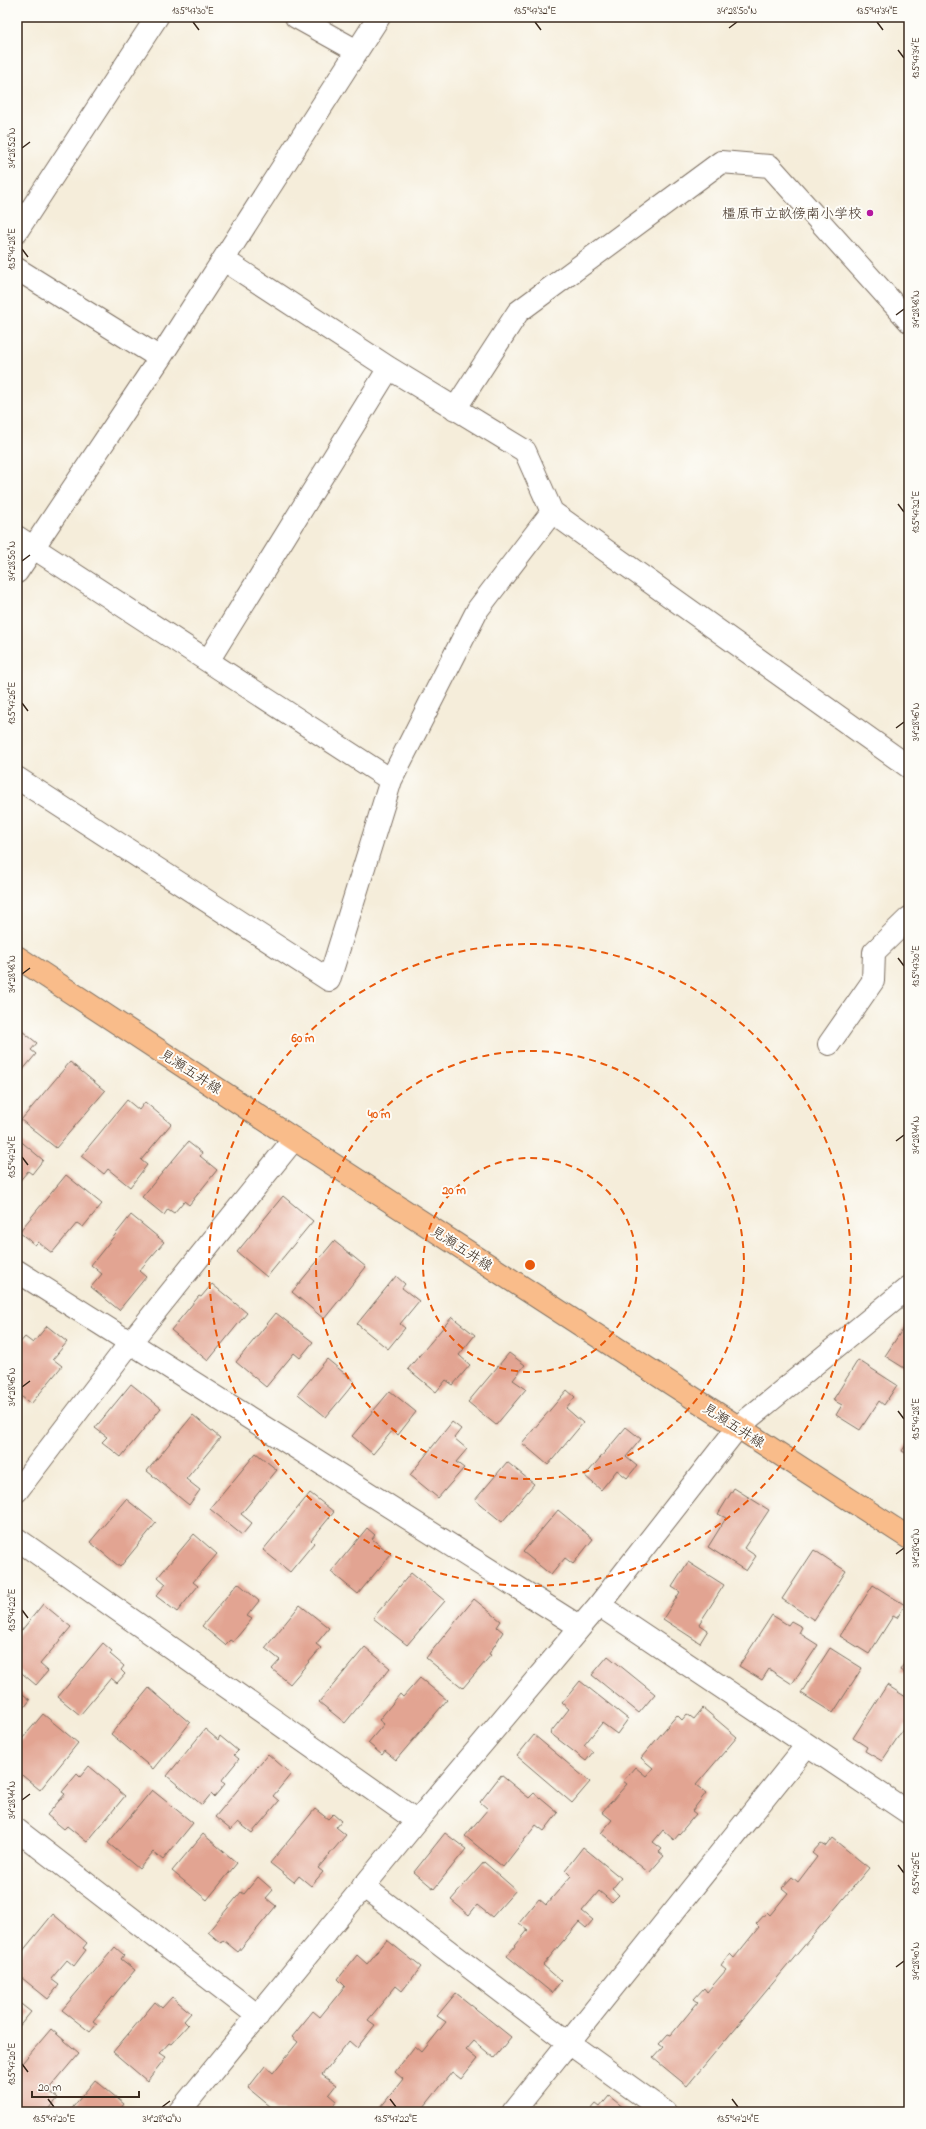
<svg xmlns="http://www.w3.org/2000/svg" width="926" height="2129" viewBox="0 0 926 2129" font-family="'Indie Flower','Klee One',sans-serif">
  <rect width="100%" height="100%" fill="#fdfcf7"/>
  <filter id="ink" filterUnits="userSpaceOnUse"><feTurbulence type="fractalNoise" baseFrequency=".025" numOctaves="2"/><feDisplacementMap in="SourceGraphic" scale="8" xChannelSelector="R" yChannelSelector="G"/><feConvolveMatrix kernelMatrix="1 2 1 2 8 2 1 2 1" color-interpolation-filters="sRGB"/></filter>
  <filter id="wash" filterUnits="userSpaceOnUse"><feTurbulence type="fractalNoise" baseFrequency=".012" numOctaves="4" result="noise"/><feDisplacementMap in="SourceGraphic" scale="16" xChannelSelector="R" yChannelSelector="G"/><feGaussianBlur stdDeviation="0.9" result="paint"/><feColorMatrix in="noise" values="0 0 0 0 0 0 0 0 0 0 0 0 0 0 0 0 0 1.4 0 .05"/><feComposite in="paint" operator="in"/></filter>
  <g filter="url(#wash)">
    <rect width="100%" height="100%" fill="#f5edda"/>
    <g id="blocks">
      <path fill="#e2a492" d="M17,1027l20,16 -6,7 5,4 -19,23z
        M70,1062l35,29 -49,57 -35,-28z
        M127,1100l12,10 6,-8 26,22 -30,36 6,5 -17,22 -22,-18 -4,5 -23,-18z
        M17,1138l26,22 -11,14 -4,-3 -11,13z
        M188,1142l14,11 -2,3 17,14 -28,35 -5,-4 -10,12 -6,-4 -4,6 -22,-18z
        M66,1175l36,29 -19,23 -6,-4 -25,30 -14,-11 -3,3 -16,-13z
        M283,1196l30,25 -46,56 -30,-25z
        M131,1215l33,27 -25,29 7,6 -27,33 -28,-23 11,-13 -11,-9z
        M334,1241l32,26 -42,52 -32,-27z
        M396,1276l9,8 -3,4 17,13 -19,23 5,4 -17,21 -31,-25z
        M212,1284l35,29 -39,48 -37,-31 28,-34 2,1z
        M276,1313l37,29 -13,16 -6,-5 -28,34 -30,-25z
        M452,1317l23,18 -16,20 11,10 -17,20 -7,-5 -10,12 -28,-23z
        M906,1324l3,2v45l-24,-15z
        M47,1326l20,16 -14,17 9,7 -31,38 -14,-11v-47l8,-9 8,6z
        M509,1353l16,12 -12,15 13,9 -30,36 -28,-23z
        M327,1359l28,23 -29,35 -28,-23z
        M858,1360l39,25 -13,20 -5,-4 -19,29 -24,-15 6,-10 -9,-5z
        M131,1384l30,24 -40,49 -19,-15 5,-5 -12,-9z
        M567,1390l8,7 -9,11 17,15 -35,42 -26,-22z
        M390,1391l26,21 -18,23 -5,-5 -20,24 -21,-18z
        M193,1415l27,23 -34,41 14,11 -11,15 -42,-34z
        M452,1422l9,7 -7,9 13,11 -11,13 8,6 -26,30 -28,-23z
        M626,1427l15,12 -15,18 11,9 -10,12 -10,-8 -16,20 -16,-14z
        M909,1440v15l-7,-4z
        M256,1453l21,17 -36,44 11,9 -10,12 -32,-26z
        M507,1462l27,22 -32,38 -27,-22z
        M734,1488l35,22 -25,38 12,8 -10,15 -38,-24 18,-29 -8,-4z
        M310,1493l24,19 -23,28 3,3 -24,29 -27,-22z
        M126,1499l30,24 -36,44 -30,-25z
        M558,1510l35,29 -20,25 -8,-6 -14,17 -28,-23z
        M367,1528l8,7 -3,4 19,15 -33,40 -27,-22z
        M194,1534l23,20 -24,28 5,4 -21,26 -21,-16 10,-12 -8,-7z
        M814,1550l32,21 -32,49 -32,-21z
        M688,1562l36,23 -25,39 9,6 -8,13 -37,-24 17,-27 -8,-5z
        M411,1573l34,28 -38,44 -34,-27z
        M238,1583l21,18 -12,15 5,3 -19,23 -3,-2 -5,5 -23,-19z
        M873,1585l32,20 -8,13 -4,-2 -24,38 -29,-18z
        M474,1599l27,22 -4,6 6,5 -14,22 2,1 -28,33 -37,-30z
        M43,1604l28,23 -31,37 8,7 -12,14 -19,-16v-33z
        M300,1605l29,23 -13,16 5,4 -31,36 -18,-15 8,-9 -15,-12z
        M772,1615l16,10 3,-4 11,6 -3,6 19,12 -26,39 -23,-15 -7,11 -23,-14z
        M103,1643l9,8 -2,3 14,12 -3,4 4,4 -8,9 -6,-5 -31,37 -22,-18z
        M365,1647l25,21 -45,55 -26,-21z
        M830,1648l32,20 -29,45 -32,-20z
        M608,1656l47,38 -16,19 -47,-38z
        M909,1656v20l-9,-6z
        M420,1678l27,22 -51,60 -11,-9 -3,4 -14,-12 16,-19 -5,-4 21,-26 3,3z
        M580,1681l48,38 -11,15 -15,-11 -18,22 9,7 -7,9 -36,-28 19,-24 -7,-6z
        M887,1685l22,14v28l-3,-2 -24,36 -17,-10 2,-4 -14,-9z
        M149,1688l41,35 -37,46 -42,-35z
        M17,1689l13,11 -6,8 -4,-4 -3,4z
        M703,1708l34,29 -41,48 10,8 -14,18 4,3 -22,26 -11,-10 -10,12 9,7 -3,3 5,4 -15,17 -48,-40 11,-13 -10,-8 25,-28 -4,-3 12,-14 11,9 7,-8 -12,-10 36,-43 5,5 5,-6 7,5z
        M43,1714l35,29 -38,47 -23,-19v-26z
        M205,1729l13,11 2,-4 18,15 -4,4 5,4 -18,22 4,3 -11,13 -3,-3 -9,11 -35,-29z
        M534,1735l56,47 -18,21 -55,-47z
        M268,1754l23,20 -18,22 6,5 -27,32 -14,-11 -7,8 -16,-13z
        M89,1766l36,30 -38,46 -20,-16 -3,3 -17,-14 18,-21 -3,-2 15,-18 3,3z
        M501,1775l28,23 5,-5 24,20 -14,18 -8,-6 -33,42 -38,-31 23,-27 -8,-7z
        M152,1790l41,33 -30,37 -10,-8 -14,17 -31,-26z
        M315,1809l13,10 5,-5 8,7 -5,6 10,8 -28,33 5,4 -12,14 -12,-10 -5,6 -24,-19z
        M445,1833l21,16 -32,40 -20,-17z
        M203,1834l34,29 -30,37 -35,-29z
        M832,1838l37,30 -182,218 -34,-28 10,-11 -4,-3 9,-10 3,1 27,-33 -4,-3 10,-11 3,4 19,-22 -5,-4 9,-12 4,4 25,-31 -3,-3 11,-12 3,3 18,-22 -6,-5 10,-11 6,5 19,-25 -5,-4 9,-10 5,3z
        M583,1847l38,31 -9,11 7,6 -7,7 -13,-11 -17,20 11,9 -7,8 -7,-6 -36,43 18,16 -9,12 -45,-37 21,-26 -9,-7 20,-24 7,6 25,-29 -6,-6z
        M484,1862l32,28 -24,27 -15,-12 -8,10 -18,-15z
        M258,1877l15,13 -7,8 10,8 -38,46 -15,-12 -2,3 -13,-11 33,-40 3,2z
        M53,1914l34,29 -4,5 3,2 -12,16 -7,-6 -16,19 8,6 -11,14 -31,-25v-16z
        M387,1940l34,27 -19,24 -6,-5 -28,34 7,5 -18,23 -8,-7 -27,34 14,10 -7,9 8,7 -9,11h-7l-4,-3 -3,3h-37l-29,-24 17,-22 8,7 25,-31 -6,-5 21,-26 7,6 25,-31 -7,-7 19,-24 10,9z
        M115,1947l9,8 -3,4 14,11 -42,51 4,3 -7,8 -28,-22z
        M456,1993l55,44 -17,21 -20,-17 -8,9 11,9 -16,20 -9,-7 -32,40h-43l26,-33 -8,-7 20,-26 7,6 24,-30 -9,-6z
        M172,1997l19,16 -7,8 4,4 -17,19 -2,-1 -9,10 6,4 -19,24 -34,-29 42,-50 7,6z
        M17,2001l14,11 -14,17z
        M51,2029l28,24 -31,37 10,8 -11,14h-23l-7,-6v-37z
        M95,2080l29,24 -6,8h-49z
        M609,2096l20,16h-40l7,-8 4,3z"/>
    </g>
  </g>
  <g filter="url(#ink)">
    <use href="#blocks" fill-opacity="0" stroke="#7c6e60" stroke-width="1"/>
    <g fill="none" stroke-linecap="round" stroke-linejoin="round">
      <defs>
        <path id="minor" d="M296,17l61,34
          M17,231l140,-214
          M17,269l143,89
          M455,409l63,-97 203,-150 49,4 139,155
          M552,512l357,255
          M17,537l374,243
          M17,572l143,-214 219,-341
          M208,661l181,-293
          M17,778l312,202 62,-200 87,-171 74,-97 -27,-61 -136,-83 -165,-108
          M829,1044l44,-63 1,-29 35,-34
          M17,1271l563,356
          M17,1491l113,-148 164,-204
          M17,1539l400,282
          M599,1605l310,208
          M17,1830l241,186
          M363,1886l206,157 96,69
          M179,2112l238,-291 182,-216 139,-178 171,-140
          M513,2112l294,-367"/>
        <path id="major" d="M17,957l277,182 615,399"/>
      </defs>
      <use href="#minor" stroke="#7c6e60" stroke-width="24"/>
      <use href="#major" stroke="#7c6e60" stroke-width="24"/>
      <use href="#minor" stroke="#fff" stroke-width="22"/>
      <use href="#major" stroke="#f9bc8a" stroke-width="22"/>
    </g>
  </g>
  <path fill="none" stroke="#3b2a1e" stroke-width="1.5" d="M193,22l6,8M535,22l6,8M877,22l6,8M729,28l8,-6M898,50l6,8M22,148l8,-6M22,249l6,8M896,315l8,-6M898,504l6,8M22,561l8,-6M22,703l6,8M896,728l8,-6M898,958l6,8M22,974l8,-6M896,1141l8,-6M22,1157l6,8M22,1387l8,-6M898,1411l6,8M896,1554l8,-6M22,1610l6,8M22,1800l8,-6M898,1865l6,8M896,1967l8,-6M22,2064l6,8M48,2099l6,8M390,2099l6,8M732,2099l6,8M162,2107l8,-6"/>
  <g fill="none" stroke="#e8590c" stroke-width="2" stroke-dasharray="7 5">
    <circle cx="530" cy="1265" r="107"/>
    <circle cx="530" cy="1265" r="214"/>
    <circle cx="530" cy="1265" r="321"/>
  </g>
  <circle fill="#b5179e" stroke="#fdfcf7" stroke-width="1.5" cx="870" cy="213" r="4"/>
  <g text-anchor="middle" stroke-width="4" stroke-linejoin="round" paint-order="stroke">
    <g font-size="14" fill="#3b2a1e" stroke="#fdfcf7" text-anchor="end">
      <text x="862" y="218">橿原市立畝傍南小学校</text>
    </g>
    <g font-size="14" fill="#3b2a1e" stroke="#fdfcf7">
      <text transform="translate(191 1071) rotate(33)" y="5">見瀬五井線</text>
      <text transform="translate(462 1248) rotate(33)" y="5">見瀬五井線</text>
      <text transform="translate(734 1425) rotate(33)" y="5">見瀬五井線</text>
    </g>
  </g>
  <circle cx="530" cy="1265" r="6" fill="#e8590c" stroke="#fdfcf7" stroke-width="2"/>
  <g font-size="12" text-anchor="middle" font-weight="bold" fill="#e8590c" stroke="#fdfcf7" stroke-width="4" stroke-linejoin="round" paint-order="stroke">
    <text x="303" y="1042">60 m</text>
    <text x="379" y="1118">40 m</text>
    <text x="454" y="1194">20 m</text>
  </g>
  <rect width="926" height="2129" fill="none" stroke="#fdfcf7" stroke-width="44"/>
  <path d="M32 2091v6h107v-6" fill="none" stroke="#3b2a1e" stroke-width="2"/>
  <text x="38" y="2091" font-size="12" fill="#3b2a1e" stroke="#fdfcf7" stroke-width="3" paint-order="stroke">20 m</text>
  <rect x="22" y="22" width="882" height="2085" fill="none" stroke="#3b2a1e" stroke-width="1.5"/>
  <g font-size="10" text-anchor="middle" fill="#3b2a1e">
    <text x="193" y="14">135°47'30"E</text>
    <text x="535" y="14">135°47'32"E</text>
    <text x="737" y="14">34°28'50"N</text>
    <text x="877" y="14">135°47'34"E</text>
    <text transform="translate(915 58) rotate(-90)" y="4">135°47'34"E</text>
    <text transform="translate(11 148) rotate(-90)" y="4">34°28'52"N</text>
    <text transform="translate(11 249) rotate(-90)" y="4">135°47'28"E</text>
    <text transform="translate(915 309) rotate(-90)" y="4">34°28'48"N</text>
    <text transform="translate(915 512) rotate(-90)" y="4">135°47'32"E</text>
    <text transform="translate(11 561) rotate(-90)" y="4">34°28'50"N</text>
    <text transform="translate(11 703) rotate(-90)" y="4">135°47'26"E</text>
    <text transform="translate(915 722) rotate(-90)" y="4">34°28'46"N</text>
    <text transform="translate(915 966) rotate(-90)" y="4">135°47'30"E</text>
    <text transform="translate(11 974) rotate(-90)" y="4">34°28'48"N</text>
    <text transform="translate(915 1135) rotate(-90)" y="4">34°28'44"N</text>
    <text transform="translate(11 1157) rotate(-90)" y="4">135°47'24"E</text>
    <text transform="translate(11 1387) rotate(-90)" y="4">34°28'46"N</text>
    <text transform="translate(915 1419) rotate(-90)" y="4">135°47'28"E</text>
    <text transform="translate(915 1548) rotate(-90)" y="4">34°28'42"N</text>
    <text transform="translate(11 1610) rotate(-90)" y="4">135°47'22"E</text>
    <text transform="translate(11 1800) rotate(-90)" y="4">34°28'44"N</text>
    <text transform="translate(915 1873) rotate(-90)" y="4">135°47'26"E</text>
    <text transform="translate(915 1961) rotate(-90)" y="4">34°28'40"N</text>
    <text transform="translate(11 2064) rotate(-90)" y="4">135°47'20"E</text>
    <text x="54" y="2122">135°47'20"E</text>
    <text x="162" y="2122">34°28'42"N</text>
    <text x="396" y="2122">135°47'22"E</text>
    <text x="738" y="2122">135°47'24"E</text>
  </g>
</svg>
